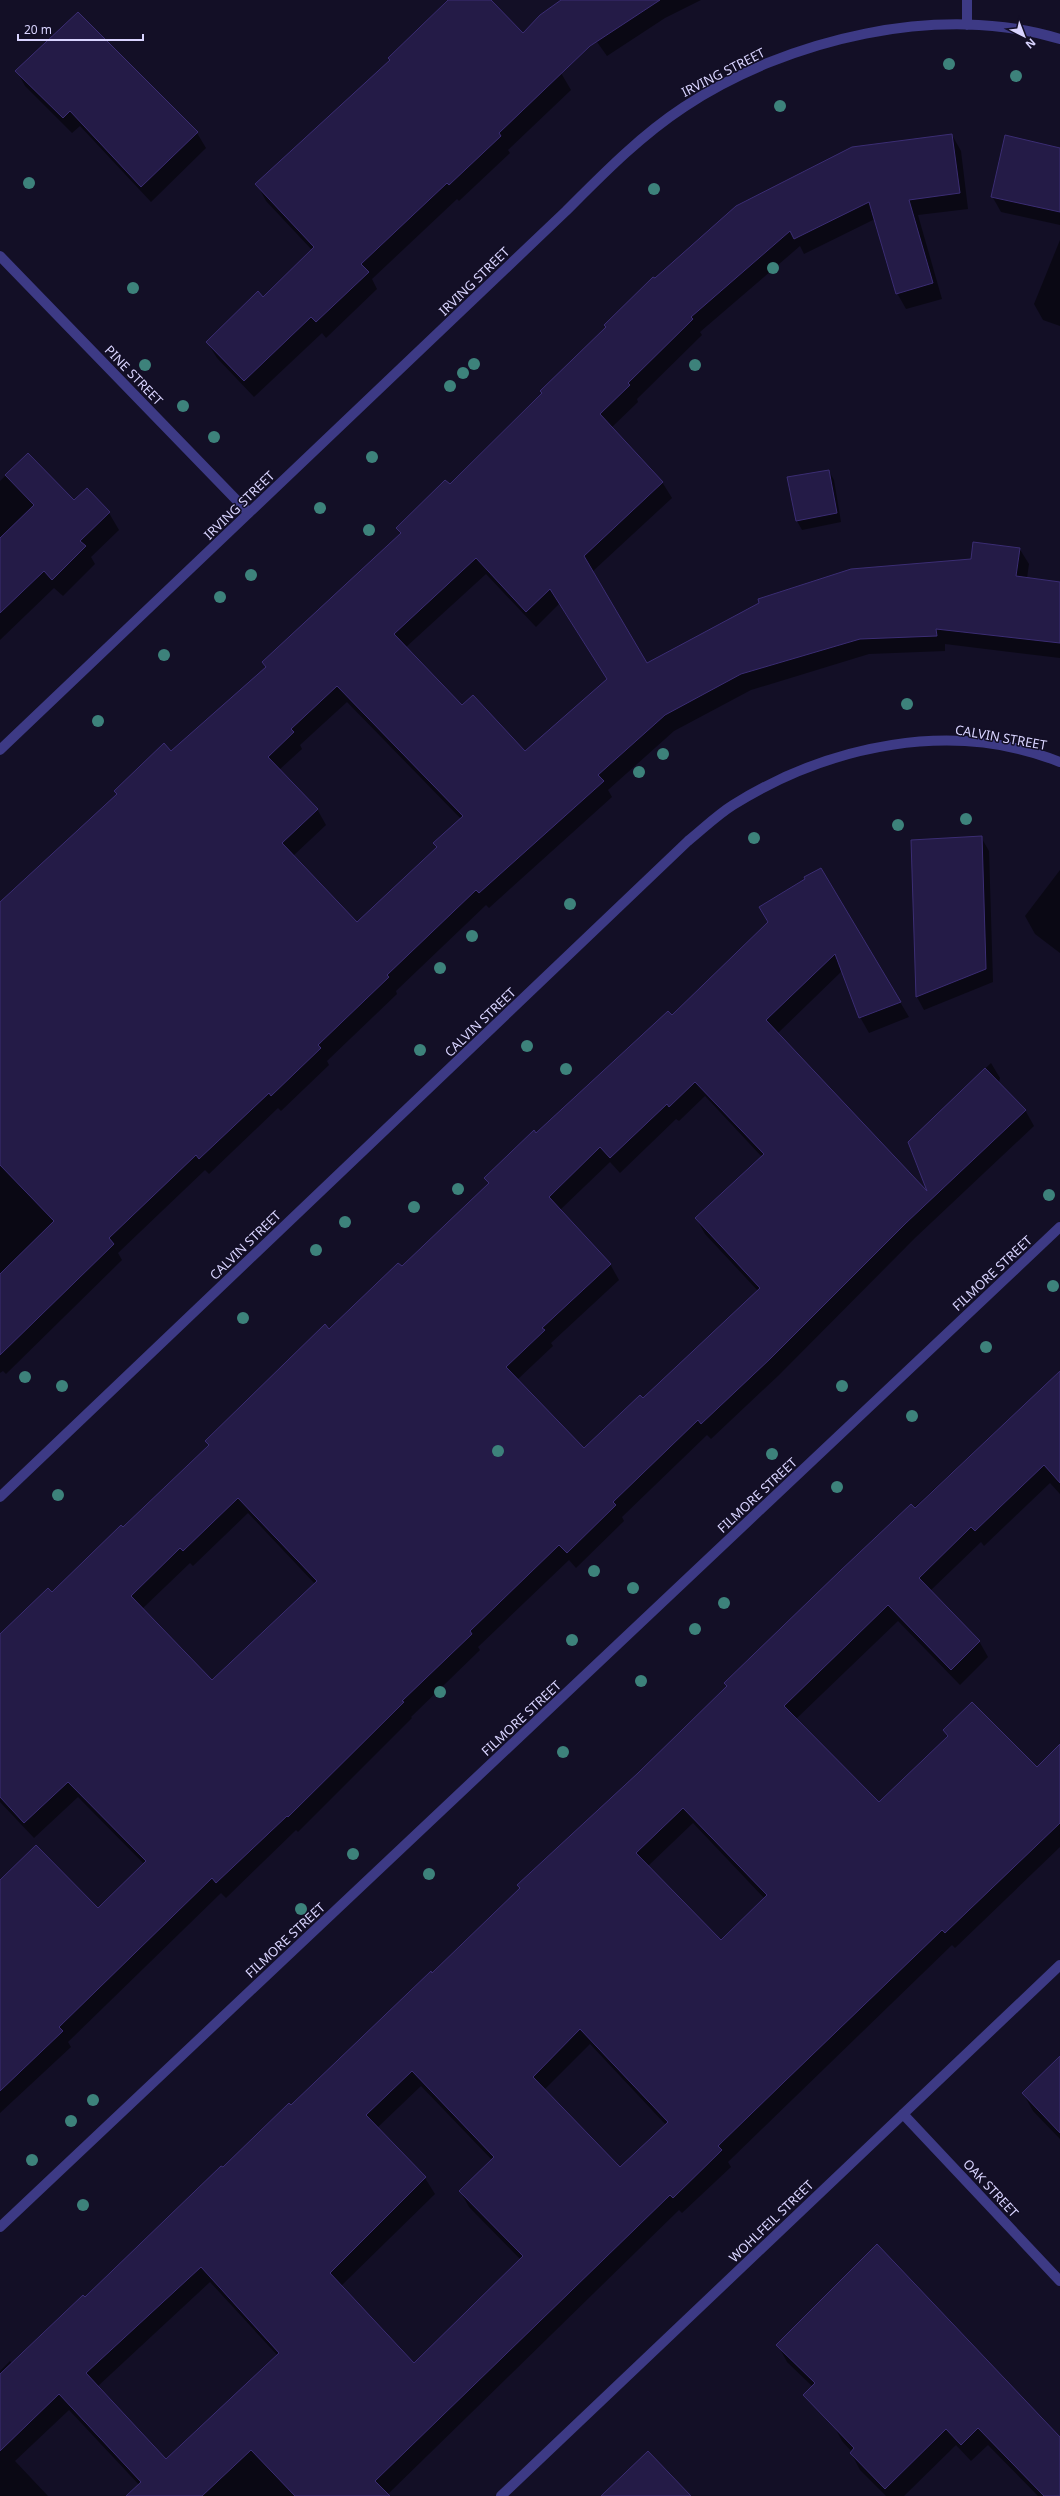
<svg xmlns="http://www.w3.org/2000/svg" width="1060" height="2496" viewBox="0 0 1060 2496" font-family="'Noto Sans',sans-serif">
  <rect width="100%" height="100%" fill="#130f26"/>
  <path fill="#0007" fill-rule="evenodd" d="M447,0h43l71,73 10,17 -63,60 2,3 -51,48 -2,-2 -85,80 5,10 -51,49 -4,-5 -68,64 -37,-39 -10,-16 56,-44 49,-48 -46,-49 -9,-17 134,-123 -2,-3z
    M567,0h134l-36,18 -58,38z
    M17,71l180,62 9,15 -55,54 -71,-76 -8,7 -47,-47z
    M952,135l9,16 7,58 -50,6 24,84 -36,10 -9,-16 -22,-74 -71,35 -4,-8 -100,86 2,3 -65,64 1,3 -27,26 51,54 10,16 -80,74 55,92 325,-104 47,-12 10,16 -2,14 33,12v68l-115,-14v7l-76,3 -118,36 -77,41 -66,59 4,7 -123,111 -3,-3 -90,86 1,3 -70,67 2,4 -48,46 -3,-3 -69,66 -4,-4 -87,83 4,7 -116,114 -3,-3 -3,2v-469l266,-236 -3,-5 138,-128 -4,-7 52,-43 206,-205zM486,574l50,53 23,-23 49,76 -83,72 -63,-45 -57,-59zM347,702l114,117 -26,24 2,4 -80,77 -64,-68 33,-31 -9,-16 -38,-39 23,-21 -2,-4z
    M1060,149v76l-59,-13 -9,-16z
    M1060,240v86l-17,-6 -9,-16z
    M28,454l46,48 35,11 10,17 -28,27 4,7 -32,32 -9,-8 -54,52v-159z
    M829,471l5,9 7,42 -39,8 -5,-9 -9,-43z
    M981,837l8,14 4,131 -69,28 -7,-13 -5,-156z
    M1060,870v83l-25,-19 -10,-18z
    M807,879l93,123 9,15 -40,16 -9,-16 -18,-46 -65,63 153,161 -21,-53 82,-79 9,15 -3,12 28,20 9,16 -119,112 -136,137 -68,64 -4,-4 -85,82 2,4 -48,47 -7,-8 -91,87 2,3 -69,67 1,1 -114,114 -2,-2 -70,68 -5,-5 -153,149 3,5 -71,66v-232l97,28 47,-45 -66,-67 -44,41 -34,-36v-159l209,-197 -2,-5 195,-173 87,-84 -4,-6 187,-161 97,-94zM705,1096l57,61 -66,61 9,16 53,57 -115,109 -59,50 -67,-70 36,-34 -2,-3 68,-63 -9,-16 -50,-54 50,-48 10,11 56,-54 3,2zM248,1513l67,71 -103,98 -70,-73 48,-46 3,3z
    M1060,1372v122l-10,-11 -66,63 -3,-4 -51,49 49,50 9,16 -28,28 -62,-64 -102,98 83,84 69,-65 -4,-7 93,37 23,-22v101l-105,101 -3,-3 -93,90 -131,127 3,5 -49,46 -3,-3 -293,286h-253l9,-8 -73,-78 -54,51 33,35h-48v-125l10,-10 2,3 73,-66 347,-323 88,-86 -2,-4 121,-111 88,-87 -2,-4zM693,1823l72,76 -44,43 -73,-76zM590,2044l76,81 -46,43 -76,-78zM421,2086l71,74 -32,31 9,16 52,53 -107,104 -73,-78 94,-92 -10,-16 -48,-50zM210,2282l68,74 -112,104 -69,-73z
    M1060,2058v81l-27,-28 -10,-18z
    M877,2245l183,195v56h-22l-50,-51 -17,16 -15,-16 -52,51h-18l-26,-26 -9,-17 1,-1 -10,-11 -9,-17 53,-53 -28,-30 -46,45 -25,-24 -9,-17z"/>
  <path fill="#241b47" stroke="#3b2d73" fill-rule="evenodd" d="M448,0h43l32,33 17,-18 21,-15h99l-70,46 -91,87 2,3 -52,49 -2,-2 -86,81 8,8 -53,50 -5,-5 -67,64 -38,-39 52,-51 5,6 51,-50 -59,-63 135,-124 -2,-2z
    M78,12l120,120 -57,55 -71,-76 -7,7 -48,-47z
    M952,134l8,59 -51,7 24,83 -37,11 -27,-92 -75,37 -4,-8 -99,86 2,2 -65,64 2,2 -30,29 63,68 -79,74 63,107 112,-60 -1,-4 93,-30 120,-10 2,-17 47,6 -4,28 44,6v61l-124,-14 1,7 -77,3 -119,35 -76,41 -67,60 6,6 -125,112 -3,-3 -89,85 2,2 -71,68 3,3 -50,48 -2,-3 -70,66 -3,-4 -87,83 5,6 -114,111v-81l54,-53 -54,-56v-263l117,-108 -3,-3 50,-48 7,8 95,-84 -4,-5 139,-129 -5,-5 49,-48 5,4 92,-91 -2,-2 66,-64 -2,-2 49,-48 2,1 81,-72 116,-59zM476,558l50,54 24,-23 57,90 -82,72 -52,-56 -11,10 -68,-71zM337,686l126,130 -30,27 4,4 -80,75 -75,-79 36,-34 -50,-52 26,-25 -3,-3z
    M1005,135l55,13v64l-69,-15z
    M28,453l46,47 13,-12 23,24 -30,29 6,5 -34,34 -8,-9 -44,42v-75l34,-33 -29,-30z
    M829,470l8,43 -41,8 -9,-44z
    M982,836l4,133 -70,28 -5,-157z
    M821,868l80,134 -42,16 -24,-64 -69,66 161,171 -19,-49 77,-74 41,42 -120,113 -136,136 -69,65 -3,-4 -85,82 3,3 -49,48 -8,-8 -89,86 2,3 -70,67 2,1 -116,115 -1,-1 -71,67 -4,-5 -153,149 4,4 -63,60v-211l36,-35 62,63 48,-47 -78,-79 -44,41 -24,-26v-163l48,-46 4,4 69,-67 2,2 86,-82 -4,-4 120,-117 4,5 69,-66 4,3 87,-83 -5,-5 50,-48 2,3 132,-122 4,4 96,-93 -9,-15 46,-28 -1,-2zM695,1082l69,72 -69,64 65,70 -117,110 -3,-3 -56,53 -78,-81 39,-37 -3,-2 69,-64 -62,-67 51,-50 10,11 57,-54 2,3zM238,1498l79,83 -105,99 -81,-84 49,-48 3,3z
    M1060,1371v112l-16,-18 -69,66 -4,-4 -52,51 61,63 -29,29 -63,-65 -104,101 95,96 69,-66 -5,-6 29,-28 65,65 23,-23v79l-115,110 -3,-3 -158,152 -66,64 4,4 -49,48 -3,-3 -295,286 15,15h-95l-44,-46 -49,46h-76l15,-14 -82,-88 -59,57v-77l83,-79 2,2 136,-131 2,1 66,-64 2,2 140,-134 1,2 88,-85 -3,-3 121,-112 89,-87 -3,-3 116,-112 71,-67 4,4zM683,1808l84,87 -46,45 -85,-87zM580,2029l88,93 -48,45 -87,-90zM412,2071l82,86 -35,34 64,65 -109,107 -84,-90 96,-96 -60,-62zM201,2267l78,86 -113,106 -80,-86z
    M1060,2056v77l-38,-40z
    M877,2244l183,193v59h-16l-66,-68 -17,17 -15,-16 -61,60 -35,-36 4,-5 -51,-53 12,-12 -39,-38z
    M648,2451l43,45h-90z"/>
  <g fill="none" stroke-linecap="round" stroke-linejoin="round">
    <path stroke="#3d3a85" stroke-width="10" d="M967,25v-25
      M0,256l249,257
      M0,750l566,-539c37,-37 74,-75 118,-104 102,-68 257,-105 376,-68
      M0,1497l688,-656c15,-12 29,-26 45,-36 96,-60 219,-86 327,-43
      M903,2114l157,167
      M0,2227l1060,-1000
      M501,2496l559,-531"/>
  </g>
  <g fill="#3d827b">
    <circle cx="949" cy="64" r="6"/>
    <circle cx="1016" cy="76" r="6"/>
    <circle cx="780" cy="106" r="6"/>
    <circle cx="29" cy="183" r="6"/>
    <circle cx="654" cy="189" r="6"/>
    <circle cx="773" cy="268" r="6"/>
    <circle cx="133" cy="288" r="6"/>
    <circle cx="474" cy="364" r="6"/>
    <circle cx="145" cy="365" r="6"/>
    <circle cx="695" cy="365" r="6"/>
    <circle cx="463" cy="373" r="6"/>
    <circle cx="450" cy="386" r="6"/>
    <circle cx="183" cy="406" r="6"/>
    <circle cx="214" cy="437" r="6"/>
    <circle cx="372" cy="457" r="6"/>
    <circle cx="320" cy="508" r="6"/>
    <circle cx="369" cy="530" r="6"/>
    <circle cx="251" cy="575" r="6"/>
    <circle cx="220" cy="597" r="6"/>
    <circle cx="164" cy="655" r="6"/>
    <circle cx="907" cy="704" r="6"/>
    <circle cx="98" cy="721" r="6"/>
    <circle cx="663" cy="754" r="6"/>
    <circle cx="639" cy="772" r="6"/>
    <circle cx="966" cy="819" r="6"/>
    <circle cx="898" cy="825" r="6"/>
    <circle cx="754" cy="838" r="6"/>
    <circle cx="570" cy="904" r="6"/>
    <circle cx="472" cy="936" r="6"/>
    <circle cx="440" cy="968" r="6"/>
    <circle cx="527" cy="1046" r="6"/>
    <circle cx="420" cy="1050" r="6"/>
    <circle cx="566" cy="1069" r="6"/>
    <circle cx="458" cy="1189" r="6"/>
    <circle cx="1049" cy="1195" r="6"/>
    <circle cx="414" cy="1207" r="6"/>
    <circle cx="345" cy="1222" r="6"/>
    <circle cx="316" cy="1250" r="6"/>
    <circle cx="1053" cy="1286" r="6"/>
    <circle cx="243" cy="1318" r="6"/>
    <circle cx="986" cy="1347" r="6"/>
    <circle cx="25" cy="1377" r="6"/>
    <circle cx="62" cy="1386" r="6"/>
    <circle cx="842" cy="1386" r="6"/>
    <circle cx="912" cy="1416" r="6"/>
    <circle cx="498" cy="1451" r="6"/>
    <circle cx="772" cy="1454" r="6"/>
    <circle cx="837" cy="1487" r="6"/>
    <circle cx="58" cy="1495" r="6"/>
    <circle cx="594" cy="1571" r="6"/>
    <circle cx="633" cy="1588" r="6"/>
    <circle cx="724" cy="1603" r="6"/>
    <circle cx="695" cy="1629" r="6"/>
    <circle cx="572" cy="1640" r="6"/>
    <circle cx="641" cy="1681" r="6"/>
    <circle cx="440" cy="1692" r="6"/>
    <circle cx="563" cy="1752" r="6"/>
    <circle cx="353" cy="1854" r="6"/>
    <circle cx="429" cy="1874" r="6"/>
    <circle cx="301" cy="1909" r="6"/>
    <circle cx="93" cy="2100" r="6"/>
    <circle cx="71" cy="2121" r="6"/>
    <circle cx="32" cy="2160" r="6"/>
    <circle cx="83" cy="2205" r="6"/>
  </g>
  <g text-anchor="middle" stroke-width="3" stroke-linejoin="round" paint-order="stroke">
    <g font-size="13" fill="#d9d4ff" stroke="#130f26">
      <text transform="translate(723 72) rotate(-27)" y="5">IRVING STREET</text>
      <text transform="translate(474 281) rotate(-44)" y="5">IRVING STREET</text>
      <text transform="translate(134 375) rotate(46)" y="5">PINE STREET</text>
      <text transform="translate(239 505) rotate(-44)" y="5">IRVING STREET</text>
      <text transform="translate(1001 737) rotate(10)" y="5">CALVIN STREET</text>
      <text transform="translate(480 1022) rotate(-44)" y="5">CALVIN STREET</text>
      <text transform="translate(245 1245) rotate(-44)" y="5">CALVIN STREET</text>
      <text transform="translate(992 1273) rotate(-43)" y="5">FILMORE STREET</text>
      <text transform="translate(757 1495) rotate(-43)" y="5">FILMORE STREET</text>
      <text transform="translate(521 1718) rotate(-43)" y="5">FILMORE STREET</text>
      <text transform="translate(285 1940) rotate(-43)" y="5">FILMORE STREET</text>
      <text transform="translate(991 2188) rotate(47)" y="5">OAK STREET</text>
      <text transform="translate(771 2221) rotate(-44)" y="5">WOHLFEIL STREET</text>
    </g>
  </g>
  <g transform="translate(1024 36) rotate(138)" stroke="#130f26" stroke-width="3" paint-order="stroke">
  <path d="M0-3L7 15L0 10L-7 15Z" fill="#d9d4ff"/>
  <text y="-6" font-size="11" font-weight="bold" text-anchor="middle" fill="#d9d4ff">N</text>
  </g>
  <path d="M18 34v6h125v-6" fill="none" stroke="#d9d4ff" stroke-width="2"/>
  <text x="24" y="34" font-size="12" fill="#d9d4ff" stroke="#130f26" stroke-width="3" paint-order="stroke">20 m</text>
</svg>
